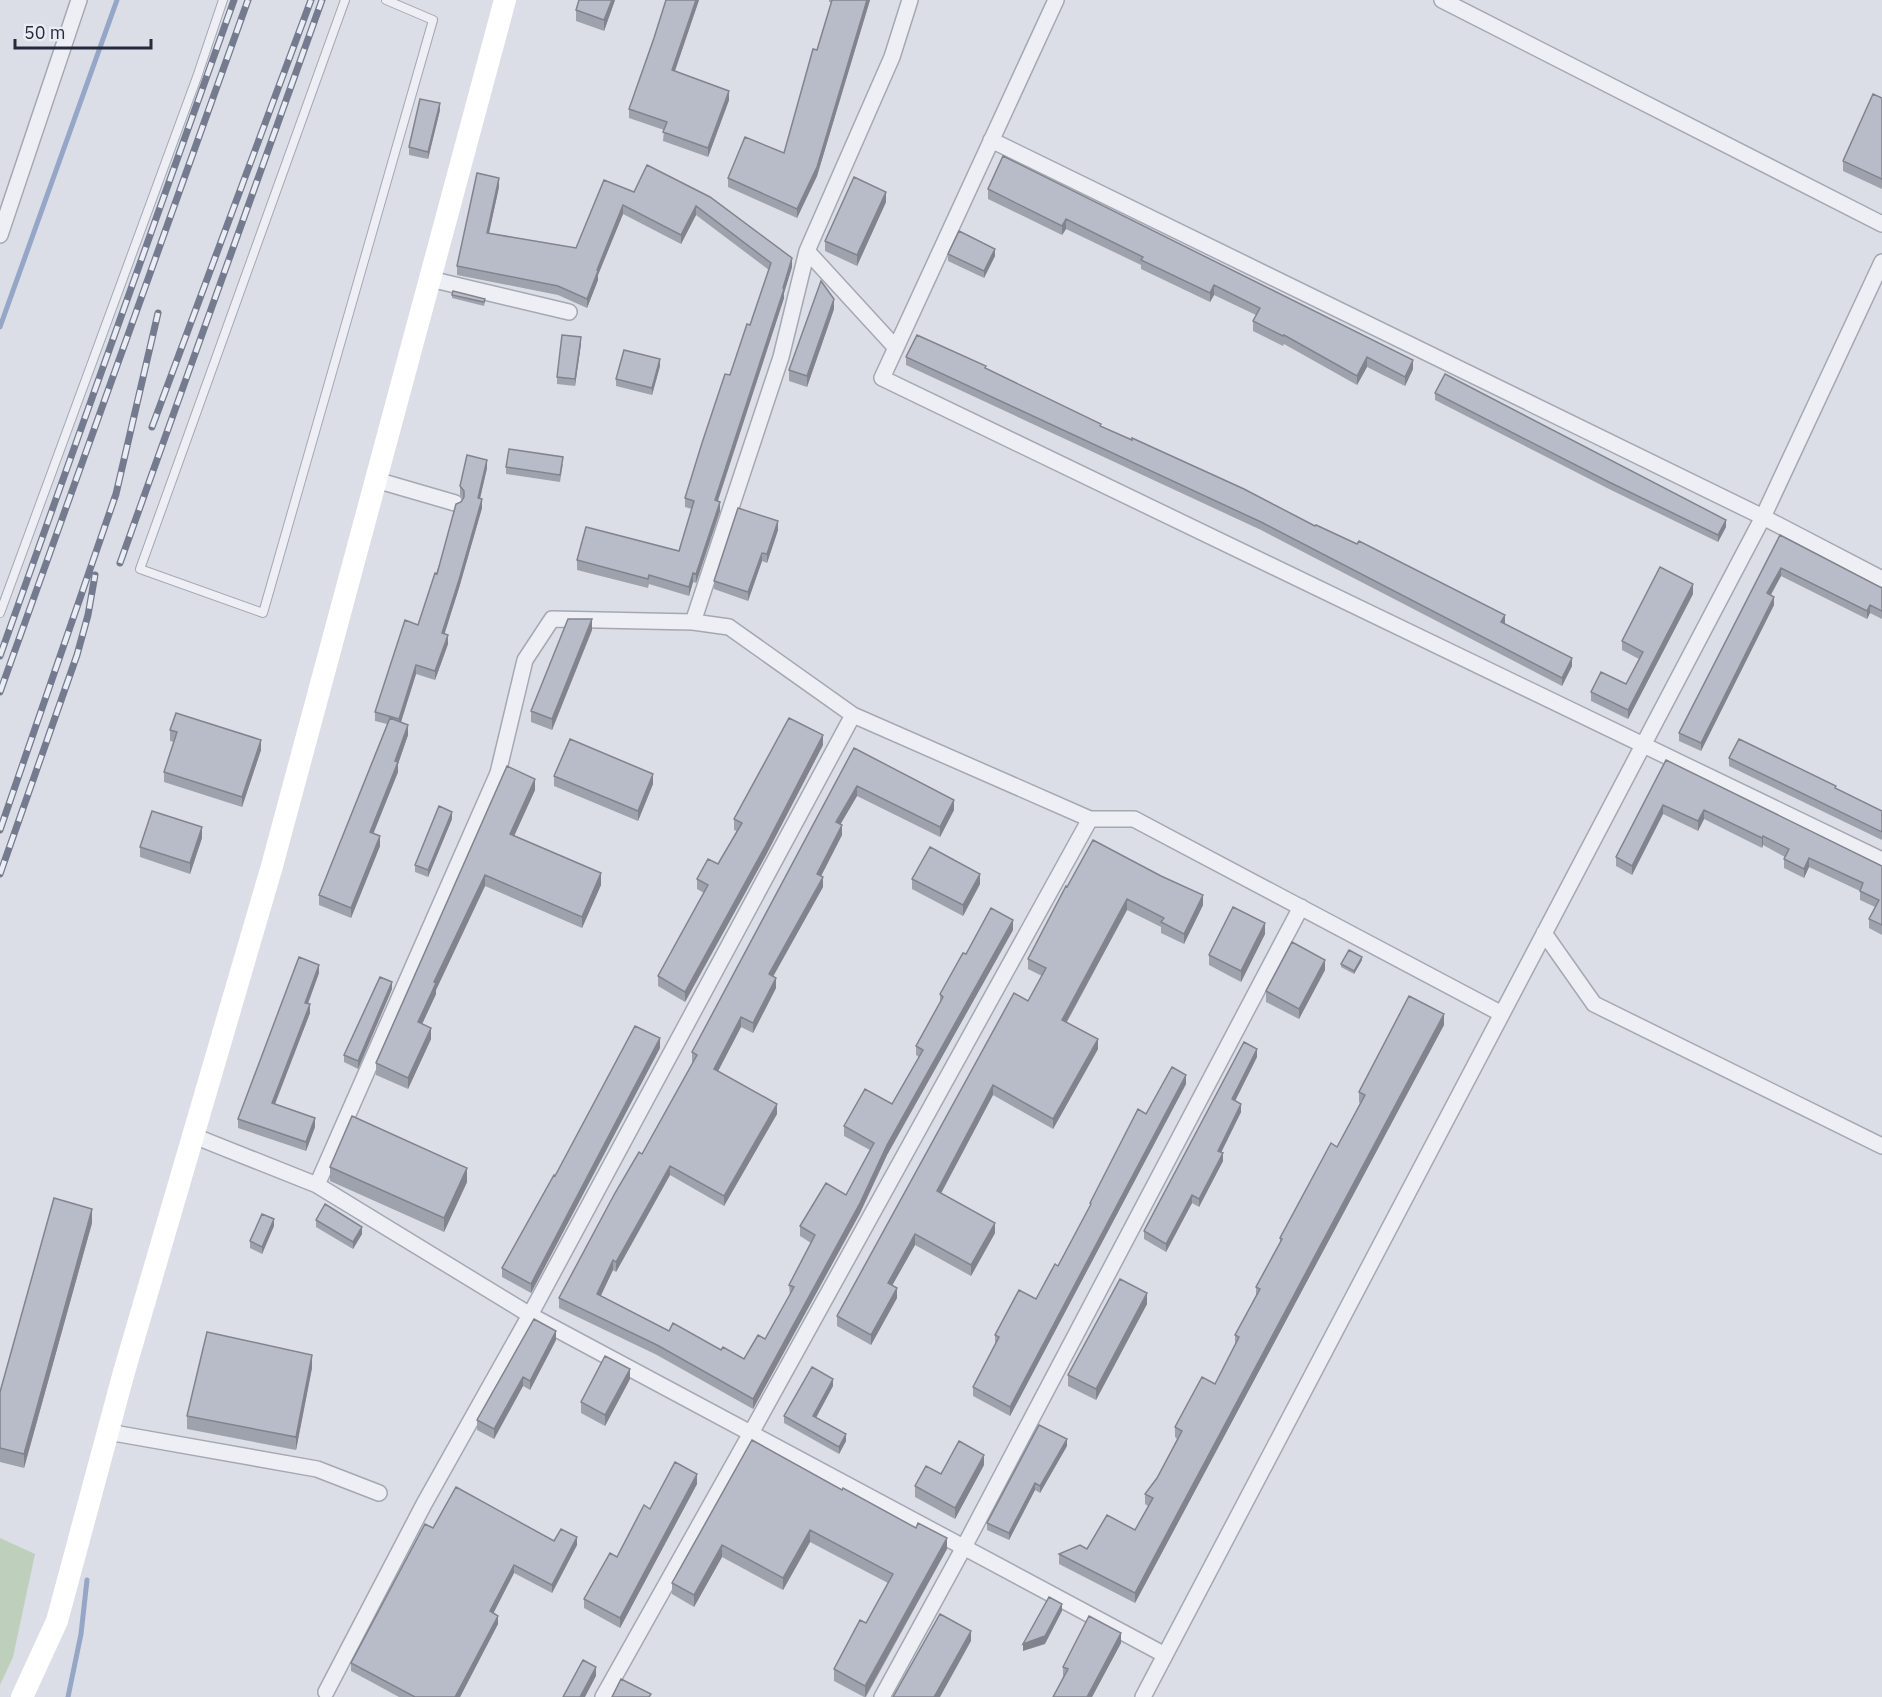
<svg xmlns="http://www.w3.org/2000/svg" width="1882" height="1697" viewBox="0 0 1882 1697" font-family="'IBM Plex Sans',sans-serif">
  <rect width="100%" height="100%" fill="#dbdee6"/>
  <path fill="#bed0bc" d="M0,1538l35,16 -22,103 -13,28z"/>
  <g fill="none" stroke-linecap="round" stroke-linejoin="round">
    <path stroke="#95a6c7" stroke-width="5" d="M0,327l117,-327
      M68,1697l13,-63 6,-54"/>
    <defs>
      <path id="service" d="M345,0l-205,569 123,44 170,-593 -47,-20
        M0,613l197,-536 26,-77"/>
      <path id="minor" d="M1056,0l-174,378 1000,482
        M1442,0l440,224
        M991,140l772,377 119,62
        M0,235l79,-235
        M807,251l89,97
        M430,279l139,33
        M376,480l79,23
        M693,622l88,-265 26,-106 85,-194 18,-57
        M1544,933l50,71 288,142
        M194,1136l123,49 213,130 635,340
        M317,1185l181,-412 27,-113 27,-41 141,3 36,5 124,88 237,104h44l368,195
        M108,1432l209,37 62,24
        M326,1692l98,-188 106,-189 323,-600
        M603,1697l148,-264 339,-614
        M882,1697l82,-150 337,-640
        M1143,1697l620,-1180 119,-255"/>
    </defs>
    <use href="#service" stroke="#a4a8b3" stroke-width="10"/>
    <use href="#minor" stroke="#a4a8b3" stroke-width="18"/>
    <use href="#service" stroke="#eeeff4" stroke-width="8"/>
    <use href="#minor" stroke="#eeeff4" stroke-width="15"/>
    <path stroke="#fff" stroke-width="22" d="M22,1697l35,-76 67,-249 148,-506 233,-866"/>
    <defs>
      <path id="rail" d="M152,427l159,-427
        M120,563l202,-563
        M0,656l234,-656
        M0,692l248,-692
        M0,830l116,-336 42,-181
        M0,874l77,-219 11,-40 7,-40"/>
    </defs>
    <use href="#rail" stroke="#757b8f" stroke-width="7"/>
    <use href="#rail" stroke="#eaedf4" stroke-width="4.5" stroke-dasharray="14" stroke-linecap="butt"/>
  </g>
  <path fill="#9ea2ad" d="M579,0h36l-11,31 -28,-10v-11z
    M666,0h33l-24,71 54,29 -21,57 -45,-16 1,-11 -35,-12v-9l25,-71z
    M829,0h41l-53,176 -20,42 -69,-31v-9l56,-25 48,-151h-3z
    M1882,98v91l-39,-18v-10z
    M440,110l-12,49 -19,-4v-8z
    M1003,156l410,213 -8,17 -38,-19 -10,18 -73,-41 -1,2 -30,-15v-10l3,-6 -42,-20 -4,7 -69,-33v-4l-75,-36 -4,6 -74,-36v-10z
    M647,165l145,102 -8,26v5l-66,203 2,10 -24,72 -3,-1 -4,14 -40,-12 -1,4 -71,-18v-10l102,-9 13,-42 -7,-2v-9l45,-123 20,-50 19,-55 -73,-55 -15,29 -58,-30 -25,61v5l-11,28 -29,-13 -101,-20v-9l42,-79 -10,46 87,15 58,-56z
    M886,202l-29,64 -32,-15v-10z
    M948,254l47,2 -11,22 -36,-17z
    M452,295l33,7 -1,4 -32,-8z
    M834,309l-27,78 -18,-6v-11z
    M581,344l-6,42 -18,-2v-7z
    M906,357l80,11 115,58 214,100 190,97 -1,1 68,42 -10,20 -301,-156 -355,-165z
    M660,366l-8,29 -36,-9v-7z
    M1435,393l291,134 -8,15 -109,-53 -174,-89z
    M563,464l-3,18 -54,-8v-7z
    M487,468l-7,30 2,10 -23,80 -15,46 4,10 -13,36 -19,-6 -15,48 7,13 -10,29v8l-25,61 7,13 -29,72 -32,-13v-10l68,-171 -12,-3v-9l43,-87 43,-123 2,-3 -3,-4v-9z
    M778,530l-11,33 -5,-2 -14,40 -34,-12v-8z
    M1780,535l102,53v31l-12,-6 -3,6 -86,-43 -10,19 3,10 -73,146 -22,-10v-8z
    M1693,594l-65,125 -37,-18v-9l35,-8 13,-25 -17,-9v-9z
    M592,630l-40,100 -21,-8v-11z
    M170,730l91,20 -19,57 -78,-25v-10l10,-30 -4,-1z
    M823,745l-57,110 -81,147 -27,-16v-10l46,-83 -7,-4v-10l21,-15 19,-33 -3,-1v-11z
    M854,748l100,62 -14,27 -83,-41 -17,28 2,11 -21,41 2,11 -50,89 3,12 -23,45 -12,-6 -23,44 59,43 -53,92 -54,-31 -54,97 -3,-2 -13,26 69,35 75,28 21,-20 25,-44 -1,-10 22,-42 -11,-7v-10l46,-31 24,-45 -26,-14v-10l48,-22 27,-47 -3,-2v-9l24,-43v-9l26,-40 47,-24 -126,225 -27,58 -107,196 -96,-54 -98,-47v-10l83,-144 51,-92h-1v-10z
    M1729,758l107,31 46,22v29l-153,-74z
    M1666,760l216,106v69l-13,-7v-9l6,-12 -15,-7v-9l-51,-24 -5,11 -20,-10v-9l1,-2 -22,-12 -1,3 -58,-29 -6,12 -35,-17 -31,61 -16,-9v-9z
    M507,766l28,24 -21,46 87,49 -19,43 -97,-42 -49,104v4l-14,30 9,15 -23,50 -32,-14v-12z
    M554,776l99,8 -15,37 -84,-35z
    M452,819l-24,58 -13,-5v-7z
    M202,838l-12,36 -50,-17v-10z
    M912,879l68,5 -17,32 -51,-27z
    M1067,887l136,18 -19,39 -23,-11v-6l-34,-17 -60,112 31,27 -45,80 -60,-34 -52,98 54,40 -24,43 -56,-31 -23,40 5,13 -26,47 -34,-19v-10l191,-315 14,-25 -14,-7v-10z
    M1265,934l-24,48 -32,-17v-10z
    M1362,960l-8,14 -13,-7v-3z
    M1325,970l-26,49 -33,-17v-11z
    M319,973l-11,31 2,9 -36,91 41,23 -9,24 -68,-23v-9z
    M392,989l-34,80 -14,-7v-7z
    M1444,1025l-309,578 -76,-39v-10l28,-5 48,-19 13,-24 -3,-2v-10l12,-16 20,-39 -2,-2v-10l40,-43 20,-39v-10l21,-40v-8l24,-45v-4l57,-91 23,-44 -1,-1v-10z
    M660,1048l-129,245 -29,-16v-9l53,-92z
    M1257,1057l-22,44 6,11 -20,40 2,9 -24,46 -7,-4 -26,49 -22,-13v-8z
    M1186,1084l-176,332 -37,-20v-9l22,-43v-9l41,-36 22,-33 32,-59v-4l56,-89z
    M330,1167l137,15 -23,50 -114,-51z
    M316,1220l46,14 -9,15 -37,-22z
    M92,1223l-68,245 -24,-6v-70z
    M274,1226l-12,28 -12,-6v-7z
    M1147,1304l-51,96 -28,-14v-11z
    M556,1340l-26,50 -7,-4 -29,53 -17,-9v-10z
    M312,1368l-16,82 -109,-21v-13z
    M630,1379l-25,47 -24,-13v-11z
    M833,1386l-17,32 30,23 -7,13 -55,-31v-7z
    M752,1440l195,109 -81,148h-2l-30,-16v-12l32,-46 22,-40 -78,-41 -27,48 -61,-33 -28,50 -22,-13v-11z
    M1067,1446l-27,47 -5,-3 -26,50 -22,-10v-7z
    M984,1465l-29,54 -40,-22v-11l26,-12z
    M697,1484l-77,144 -36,-20v-9l33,-42 33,-48z
    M433,1528l121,13 23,4 -25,48 -38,-20 -21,40 5,11 -38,73h-61l-48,-26v-8z
    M1121,1643l-29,54h-39l10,-20v-10z"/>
  <path fill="#81848d" d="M612,0h3l-11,31v-11z
    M696,0h3l-27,79v-9z
    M867,0h3l-53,176 -20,42v-9z
    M729,91v9l-21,57v-9z
    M440,103v7l-12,49v-7z
    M499,178v9l-12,55v-9z
    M886,192v10l-29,64v-11z
    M623,205v9l-25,61v5l-11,28v-9l10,-29z
    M696,206v9l-15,29v-9z
    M1066,219v10l-4,6v-9z
    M995,249v7l-11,22v-7z
    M792,258v9l-8,26v5l-69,211v-9z
    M1214,285v10l-4,7v-9z
    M834,299v10l-27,78v-11z
    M581,337v7l-6,42v-7z
    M1367,357v10l-10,18v-9z
    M660,359v7l-8,29v-7z
    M1413,360v9l-8,17v-9z
    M487,460v8l-9,39v-9z
    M482,499v9l-23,80 -17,54v-9z
    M720,502v9l-24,72v-9z
    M1726,520v7l-8,15v-7z
    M778,521v9l-11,33v-9z
    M762,553v8l-14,40v-9z
    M1781,568v8l-14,25v-8z
    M693,573v9l-4,14v-9z
    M1693,584v10l-65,125v-9z
    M1774,597v8l-73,146v-8z
    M1870,605v8l-3,6v-8z
    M1505,615v8l-4,7v-8z
    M592,619v11l-40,100v-11z
    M448,635v9l-13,36v-9z
    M1572,658v8l-10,20v-8z
    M416,665v9l-17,54v-9z
    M408,725v10l-10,29v8l-28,70v-10z
    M823,735v10l-57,110 -81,147v-10z
    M261,740v10l-19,57v-10z
    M653,774v10l-15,37v-10z
    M535,779v11l-25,55v-11z
    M857,786v10l-21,36v-10z
    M954,800v10l-14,27v-10z
    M1663,805v9l-31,61v-9z
    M1704,810v9l-6,12v-10z
    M452,812v7l-24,58v-7z
    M842,825v10l-25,49v-10z
    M202,827v11l-12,36v-11z
    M380,836v10l-29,72v-10z
    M1763,836v9l-1,3v-10z
    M1809,858v9l-5,11v-9z
    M601,873v12l-19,43v-11z
    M980,874v10l-17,32v-11z
    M485,875v11l-49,104v4l-18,39v-11l16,-40z
    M823,877v10l-54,97v-10z
    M1203,895v10l-19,39v-10z
    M1127,899v11l-65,120v-10z
    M1013,920v10l-126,225 -27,58 -107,196v-10l134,-254z
    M1265,923v11l-24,48v-11z
    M1362,957v3l-8,14v-3z
    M1325,960v10l-26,49v-10z
    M319,965v8l-14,38v-8z
    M776,978v10l-23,45v-10z
    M392,982v7l-34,80v-8z
    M310,1004v9l-38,99v-9z
    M1444,1014v11l-309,578v-10z
    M741,1017v10l-27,52v-10z
    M431,1028v11l-23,50v-11z
    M660,1038v10l-129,245v-9z
    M1098,1039v10l-45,80v-10z
    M1257,1049v8l-25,50v-8z
    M1186,1075v9l-176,332v-9z
    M993,1085v10l-56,106v-10z
    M777,1104v10l-53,92v-10z
    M1241,1104v8l-23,47v-8z
    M315,1118v9l-9,24v-9z
    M1223,1153v8l-24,46v-8z
    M670,1166v9l-54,97v-10z
    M467,1168v14l-23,50v-14z
    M1192,1195v8l-26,49v-8z
    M92,1209v14l-68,245v-14z
    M274,1219v7l-12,28v-7z
    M995,1223v10l-24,43v-11z
    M362,1227v7l-9,15v-7z
    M915,1234v11l-27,48v-10z
    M613,1260v10l-16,34v-10z
    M897,1288v10l-26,47v-10z
    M1147,1293v11l-51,96v-11z
    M556,1331v9l-26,50v-9z
    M312,1355v13l-16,82v-13z
    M630,1369v10l-25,47v-11z
    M523,1377v9l-29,53v-10z
    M833,1379v7l-20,37v-7z
    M846,1434v7l-7,13v-7z
    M1067,1439v7l-27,47v-7z
    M984,1455v10l-29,54v-11z
    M697,1474v10l-77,144v-10z
    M1035,1483v7l-26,50v-7z
    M810,1530v12l-27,48v-12z
    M577,1537v8l-25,48v-8z
    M947,1538v11l-82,148v-11z
    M722,1545v12l-28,50v-12z
    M514,1565v8l-24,47v-9z
    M1062,1604v7l-17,33 -22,7v-7z
    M498,1616v8l-38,73h-5z
    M971,1631v10l-31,56h-6z
    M1121,1633v10l-29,54h-5z
    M596,1667v9l-11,21h-5z"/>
  <path fill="#b8bcc9" stroke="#81848d" stroke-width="1.5" d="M579,0h33l-8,20 -28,-10z
    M666,0h30l-24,70 57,21 -21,57 -45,-16 4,-10 -38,-13 25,-71z
    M832,0h35l-50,167 -20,42 -69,-31 17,-41 39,16 29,-104 4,1z
    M1873,94l9,4v81l-39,-18z
    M420,99l20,4 -12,49 -19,-5z
    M1003,156l410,204 -8,17 -38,-20 -10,19 -73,-41 -1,1 -30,-15 7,-13 -46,-23 -4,8 -69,-33 2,-3 -77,-38 -4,7 -74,-37z
    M647,165l63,32 82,61 -9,30 1,1 -69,211 5,2 -24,72 -3,-1 -4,14 -40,-12 -1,4 -71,-19 9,-33 93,24 15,-50 -9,-3 17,-55 23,-69 5,1 17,-51 3,1 21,-62 -75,-57 -15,29 -58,-30 -26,65 1,1 -11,28 -29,-13 -101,-20 20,-93 22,5 -12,55 89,15 28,-68 30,12z
    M854,177l32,15 -29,63 -32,-14z
    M959,231l36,18 -11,22 -36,-17z
    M821,281l13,18 -27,77 -18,-6z
    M453,291l32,8 -1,3 -32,-7z
    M562,335l19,2 -6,42 -18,-2z
    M917,335l69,31 -1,2 116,56 -1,2 32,14v-2l112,51 71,37 1,-1 41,19 2,-3 146,74 -4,7 71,36 -10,20 -301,-156 -355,-165z
    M624,350l36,9 -8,29 -36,-9z
    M1445,374l281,146 -8,15 -109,-53 -174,-89z
    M509,449l54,8 -3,18 -54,-8z
    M467,455l20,5 -9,38 4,1 -23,81 -17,53 6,2 -13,36 -19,-6 -17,54 -24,-7 30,-92 13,5 17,-52 2,1 19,-70 5,-2 3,-5v-6l-4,-5z
    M738,508l40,13 -11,33 -5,-1 -14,39 -34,-11z
    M1780,535l102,53v23l-12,-6 -3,6 -86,-43 -14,25 7,4 -73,146 -22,-10z
    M1660,567l33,17 -65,126 -37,-18 10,-20 25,12 17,-32 -21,-11z
    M568,619h24l-40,100 -21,-8z
    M176,713l85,27 -19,57 -78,-25 13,-40 -7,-2z
    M390,718l18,7 -13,36 3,1 -28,70 10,4 -29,72 -32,-13z
    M789,718l34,17 -57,110 -81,147 -27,-16 50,-91 -11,-6 11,-20 10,5 24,-41 -8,-4z
    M570,739l83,35 -15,37 -84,-35z
    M1739,739l97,47 -1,2 47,23v21l-153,-74z
    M854,748l100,52 -14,27 -83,-41 -21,36 6,3 -25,49 6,3 -54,97 7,4 -23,45 -12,-6 -27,52 63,35 -53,92 -54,-30 -54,96 -3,-2 -16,34 72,37 4,-8 48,27 2,-3 21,12 14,-24 7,4 29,-52 -5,-2 26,-50 -15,-9 26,-43 20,12 28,-52 -30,-17 21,-37 27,15 31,-54 -7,-4 27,-49 -3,-3 23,-41 3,1 25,-46 22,12 -126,225 -27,58 -107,196 -96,-54 -98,-47 56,-105 24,-41 3,2 55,-99 -5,-3z
    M1666,760l216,106v59l-13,-6 10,-19 -19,-9 3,-8 -54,-25 -5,11 -20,-10 5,-10 -26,-13 -1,2 -58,-28 -6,11 -35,-16 -31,61 -16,-9z
    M507,766l28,13 -25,55 91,39 -19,44 -97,-42 -51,107 2,1 -18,39 13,6 -23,50 -32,-15z
    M439,806l13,6 -24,58 -13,-5z
    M152,811l50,16 -12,36 -50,-16z
    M1093,840l68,36 42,19 -19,39 -23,-12 3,-4 -37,-19 -65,121 36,19 -45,80 -60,-34 -56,106 58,32 -24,42 -56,-31 -27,49 9,5 -26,47 -34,-19 177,-323 14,8 18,-33 -18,-9 38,-73 1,1z
    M930,847l50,27 -17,31 -51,-26z
    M1233,907l32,16 -24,48 -32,-16z
    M1292,942l33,18 -26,49 -33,-18z
    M1349,950l13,7 -8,14 -13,-7z
    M299,957l20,8 -14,38 5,1 -38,99 43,15 -9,24 -68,-23z
    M380,977l12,5 -34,79 -14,-6z
    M1409,996l35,18 -309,579 -76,-39 21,-9 7,4 20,-34 28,15 18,-32 -8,-4 12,-16 25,-47 -7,-4 27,-50 13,7 24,-47 -4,-2 25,-46 -4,-2 26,-48 -2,-1 51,-95 6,4 28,-52 -6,-3z
    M635,1026l25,12 -129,246 -29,-16 52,-93 1,1z
    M1244,1042l13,7 -25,50 9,5 -23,47 5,2 -24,46 -7,-4 -26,49 -22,-13z
    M1172,1067l14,8 -176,332 -37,-20 26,-50 -4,-2 24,-45 17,9 19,-35 3,2 33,-62 -1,-1 48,-94 8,5z
    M352,1116l115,52 -23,50 -114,-51z
    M54,1198l38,11 -68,245 -24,-6v-56z
    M325,1204l37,23 -9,15 -37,-22z
    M262,1214l12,5 -12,28 -12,-6z
    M1120,1279l27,14 -51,96 -28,-14z
    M534,1319l22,12 -26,50 -7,-4 -29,52 -17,-9z
    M207,1332l105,23 -16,82 -109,-21z
    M605,1356l25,13 -25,46 -24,-13z
    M812,1367l21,12 -20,37 33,18 -7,13 -55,-31z
    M1039,1425l28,14 -27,47 -5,-3 -26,50 -22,-10z
    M752,1440l90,50 1,-2 73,40 2,-5 29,15 -82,148 -31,-17 26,-49 6,3 27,-49 -83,-44 -27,48 -61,-33 -28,50 -22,-12z
    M959,1441l25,14 -29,53 -40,-22 11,-20 15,8z
    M675,1462l22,12 -77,144 -36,-19 26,-46 7,4 27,-52 6,4z
    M456,1487l98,54 7,-12 16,8 -25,48 -38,-20 -24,46 8,5 -43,81h-40l-64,-34 74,-139 8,4z
    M1049,1597l13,7 -17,32 -22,8z
    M940,1614l31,17 -37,66h-41z
    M1089,1616l32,17 -34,64h-34l15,-28 -5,-2z
    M583,1660l13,7 -16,30h-17z
    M621,1679l30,15 -2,3h-37z"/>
  <path d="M15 39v9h136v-9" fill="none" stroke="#252a3c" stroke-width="3"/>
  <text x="24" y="39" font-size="18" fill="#252a3c" stroke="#eaedf4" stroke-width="4.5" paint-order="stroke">50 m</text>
</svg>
